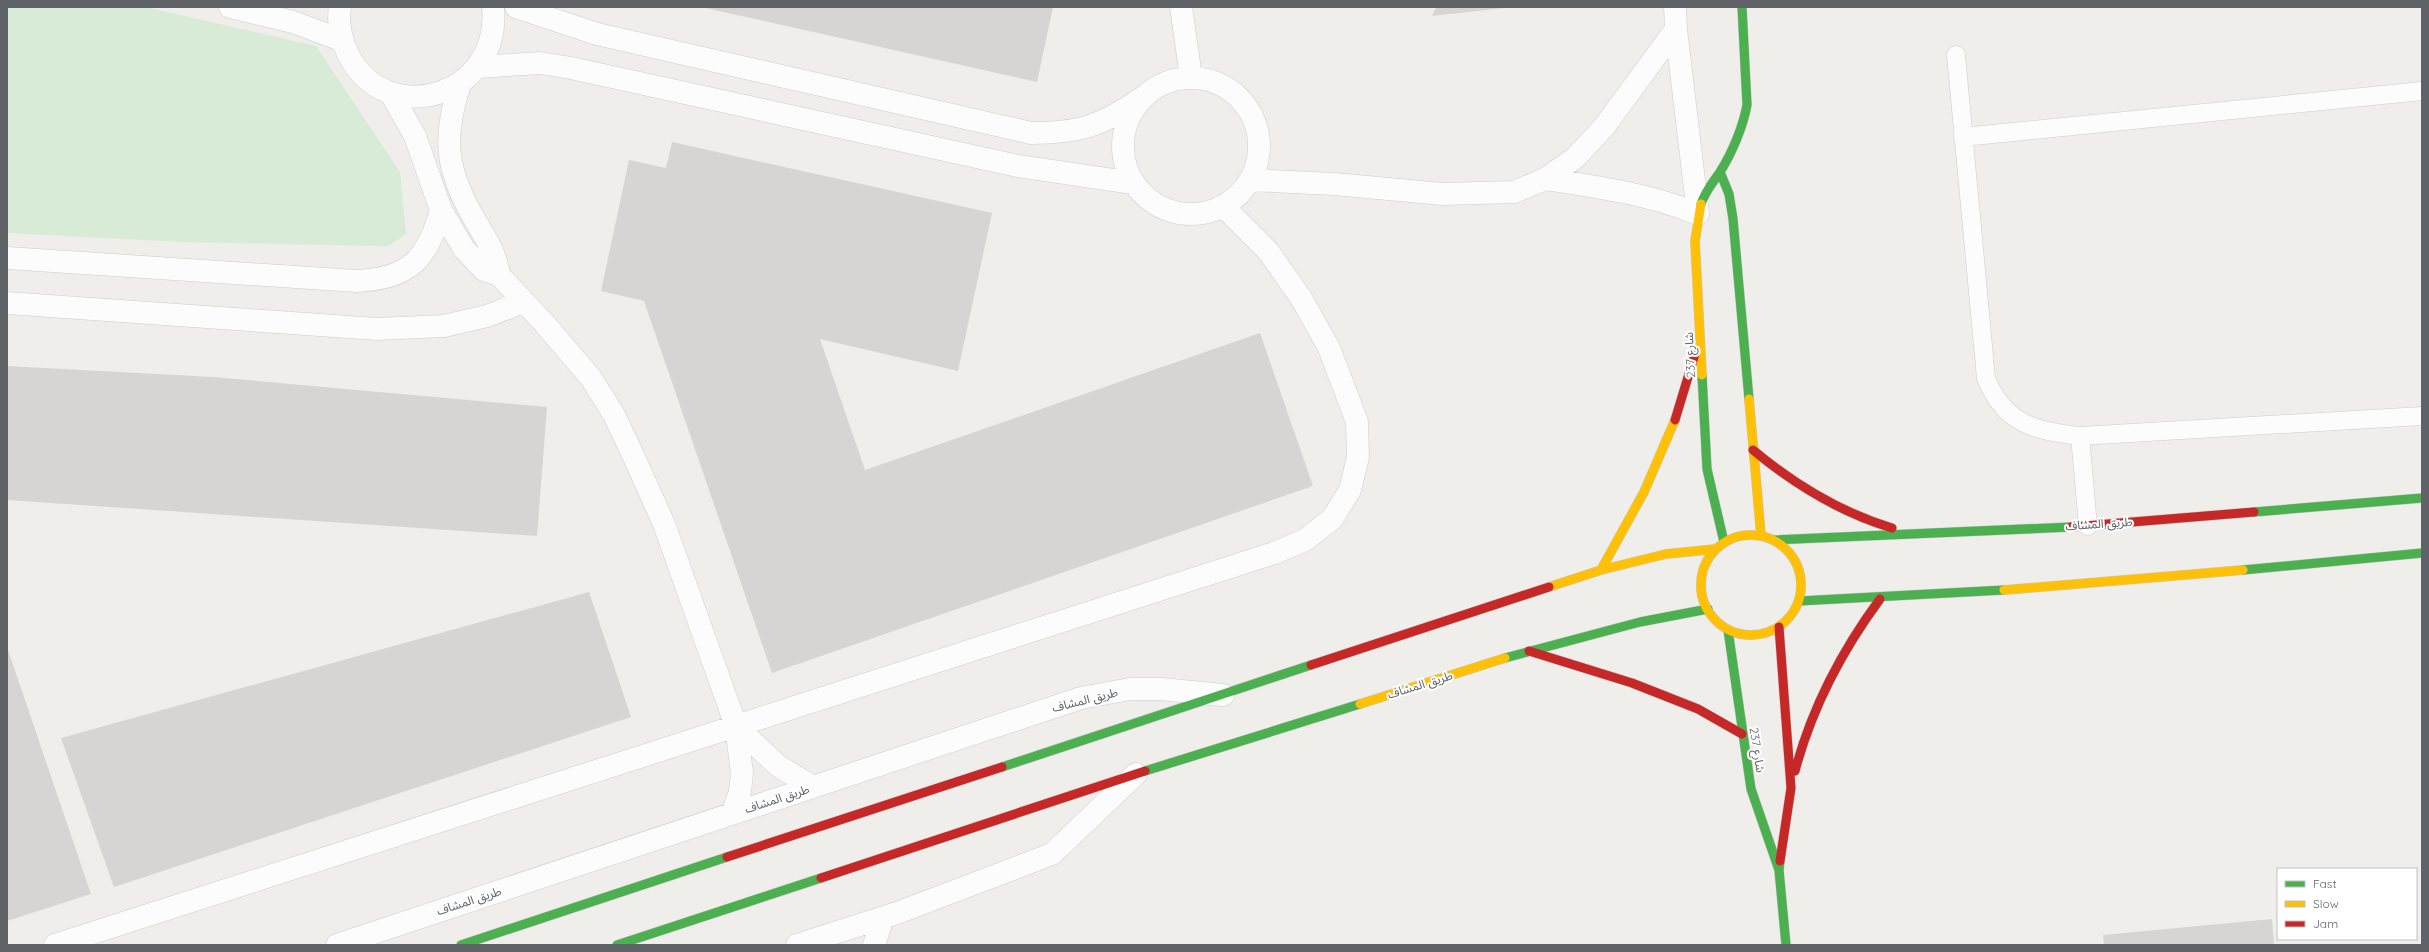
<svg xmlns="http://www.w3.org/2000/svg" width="2429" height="952" viewBox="0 0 2429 952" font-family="Quicksand,'Noto Sans Arabic',sans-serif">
  <rect width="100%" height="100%" fill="#efeeea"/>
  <path fill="#d8ebd6" d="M7,7h138l171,39 84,126 6,62 -18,12 -205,-4 -176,-9z"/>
  <path fill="#d6d5d3" d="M701,7h352l-16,75z
    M1436,7h69v1l-73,8z
    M672,142l320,71 -34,158 -138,-32 45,131 395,-137 53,153 -541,187 -128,-372 -43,-10 28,-131 37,8z
    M7,366l206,11 334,30 -10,129 -530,-36z
    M589,592l42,125 -517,170 -53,-149z
    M7,647l84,247 -84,27z
    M2272,919l2,26h-170l-1,-10z"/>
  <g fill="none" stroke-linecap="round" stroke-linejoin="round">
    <defs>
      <path id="lane" d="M1956,55l30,323c18,46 49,53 94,58l342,-20
        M1963,137l459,-46
        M2080,436l8,90"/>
      <path id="street" d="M230,7l63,15 48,18
        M340,7c-3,17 1,32 8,47 37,76 154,44 145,-47
        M516,7l81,27 434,99c48,0 70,-7 109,-34
        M1181,7l10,70
        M478,67l62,-4 31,5 447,98 115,17
        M1123 146a68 68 0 1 1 136 0a68 68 0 1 1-136 0Z
        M460,84c-18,54 -14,87 15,136 11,19 21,33 24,55
        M390,92l25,44 26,74 23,39 20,21 15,5 45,48 47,55 23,37 19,40 31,69 72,202 6,47 -2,19 -8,22
        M1545,179c52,8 104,15 153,35l-22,-185
        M1250,180l84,4 109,10 71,-2 31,-13 30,-21 29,-31 72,-98 -1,-22
        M7,258l349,23c53,-2 71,-21 85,-71
        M7,303l370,26 67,-3 43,-10 36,-14
        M736,726l41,39 36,22
        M55,945l1219,-392 31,-13 27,-21 18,-29 8,-33 -1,-35 -28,-74 -28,-50 -33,-47 -45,-45
        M337,945l744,-247 49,-9h31l62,6
        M797,945l100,-32 155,-59 84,-80
        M874,945l9,-27"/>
      <path id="fast" d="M1720,172l9,22 4,25 16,180
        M1701,204c5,-14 11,-20 19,-32 12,-19 23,-45 27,-67l-5,-98
        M1702,375l5,94 17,73
        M2254,512l168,-14
        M1775,540l296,-13
        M2243,570l179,-17
        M1799,601l205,-11
        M1728,630l23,159 28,81
        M1505,658l135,-36 68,-13
        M1002,767l309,-102
        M1145,771l215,-67
        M1780,861l-1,9 7,75
        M461,945l266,-88
        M617,945l204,-67"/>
      <path id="slow" d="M1701,204l-6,37 7,134
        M1749,399l12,136
        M1701 585a50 50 0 1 1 100 0a50 50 0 1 1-100 0Z
        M1601,570l43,-78 31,-72
        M1549,587l52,-17 65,-16 50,-5
        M2004,590l239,-20
        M1360,704l145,-46"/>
      <path id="jam" d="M1675,420l20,-66
        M1753,450c42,35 86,62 139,78
        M2071,527l183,-15
        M1779,627l12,161 -11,73
        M1529,651l103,32 66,26 44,25
        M1311,665l238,-78
        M1795,771c17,-64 46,-119 85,-172
        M727,857l275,-90
        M821,878l324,-107"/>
    </defs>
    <use href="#lane" stroke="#cbcccc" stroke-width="19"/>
    <use href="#street" stroke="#cbcccc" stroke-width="23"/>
    <use href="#fast" stroke="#cacacb" stroke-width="10"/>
    <use href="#slow" stroke="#cacacb" stroke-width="10"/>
    <use href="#jam" stroke="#cacacb" stroke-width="10"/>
    <use href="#lane" stroke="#fdfcfc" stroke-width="18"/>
    <use href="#street" stroke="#fdfcfc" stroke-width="22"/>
    <use href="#fast" stroke="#4caf50" stroke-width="9"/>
    <use href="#slow" stroke="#ffc107" stroke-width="9"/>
    <use href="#jam" stroke="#c62828" stroke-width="9"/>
  </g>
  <g text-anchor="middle" stroke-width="4" stroke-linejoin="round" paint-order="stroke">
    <g font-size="12" fill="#5f6368" stroke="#fff">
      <text transform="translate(1690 355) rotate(-93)" y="4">شارع 237</text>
      <text transform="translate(2099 524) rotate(-4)" y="4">طريق المشاف</text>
      <text transform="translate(1420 685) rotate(-17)" y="4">طريق المشاف</text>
      <text transform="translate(1085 700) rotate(-14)" y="4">طريق المشاف</text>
      <text transform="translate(1757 750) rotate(81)" y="4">شارع 237</text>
      <text transform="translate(777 799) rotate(-18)" y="4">طريق المشاف</text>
      <text transform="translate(469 901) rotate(-18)" y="4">طريق المشاف</text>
    </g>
  </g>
  <rect width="2429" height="952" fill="none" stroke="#5f6368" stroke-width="16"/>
  <rect x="2277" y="868" width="140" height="72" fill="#ffffff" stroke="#bfc1c3"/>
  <rect x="2285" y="881" width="20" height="6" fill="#4caf50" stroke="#bfc1c3"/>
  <text x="2313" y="888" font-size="12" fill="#5f6368">Fast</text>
  <rect x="2285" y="901" width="20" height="6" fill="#ffc107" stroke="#bfc1c3"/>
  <text x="2313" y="908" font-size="12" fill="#5f6368">Slow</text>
  <rect x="2285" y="921" width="20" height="6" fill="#c62828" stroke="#bfc1c3"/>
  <text x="2313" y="928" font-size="12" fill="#5f6368">Jam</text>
</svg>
